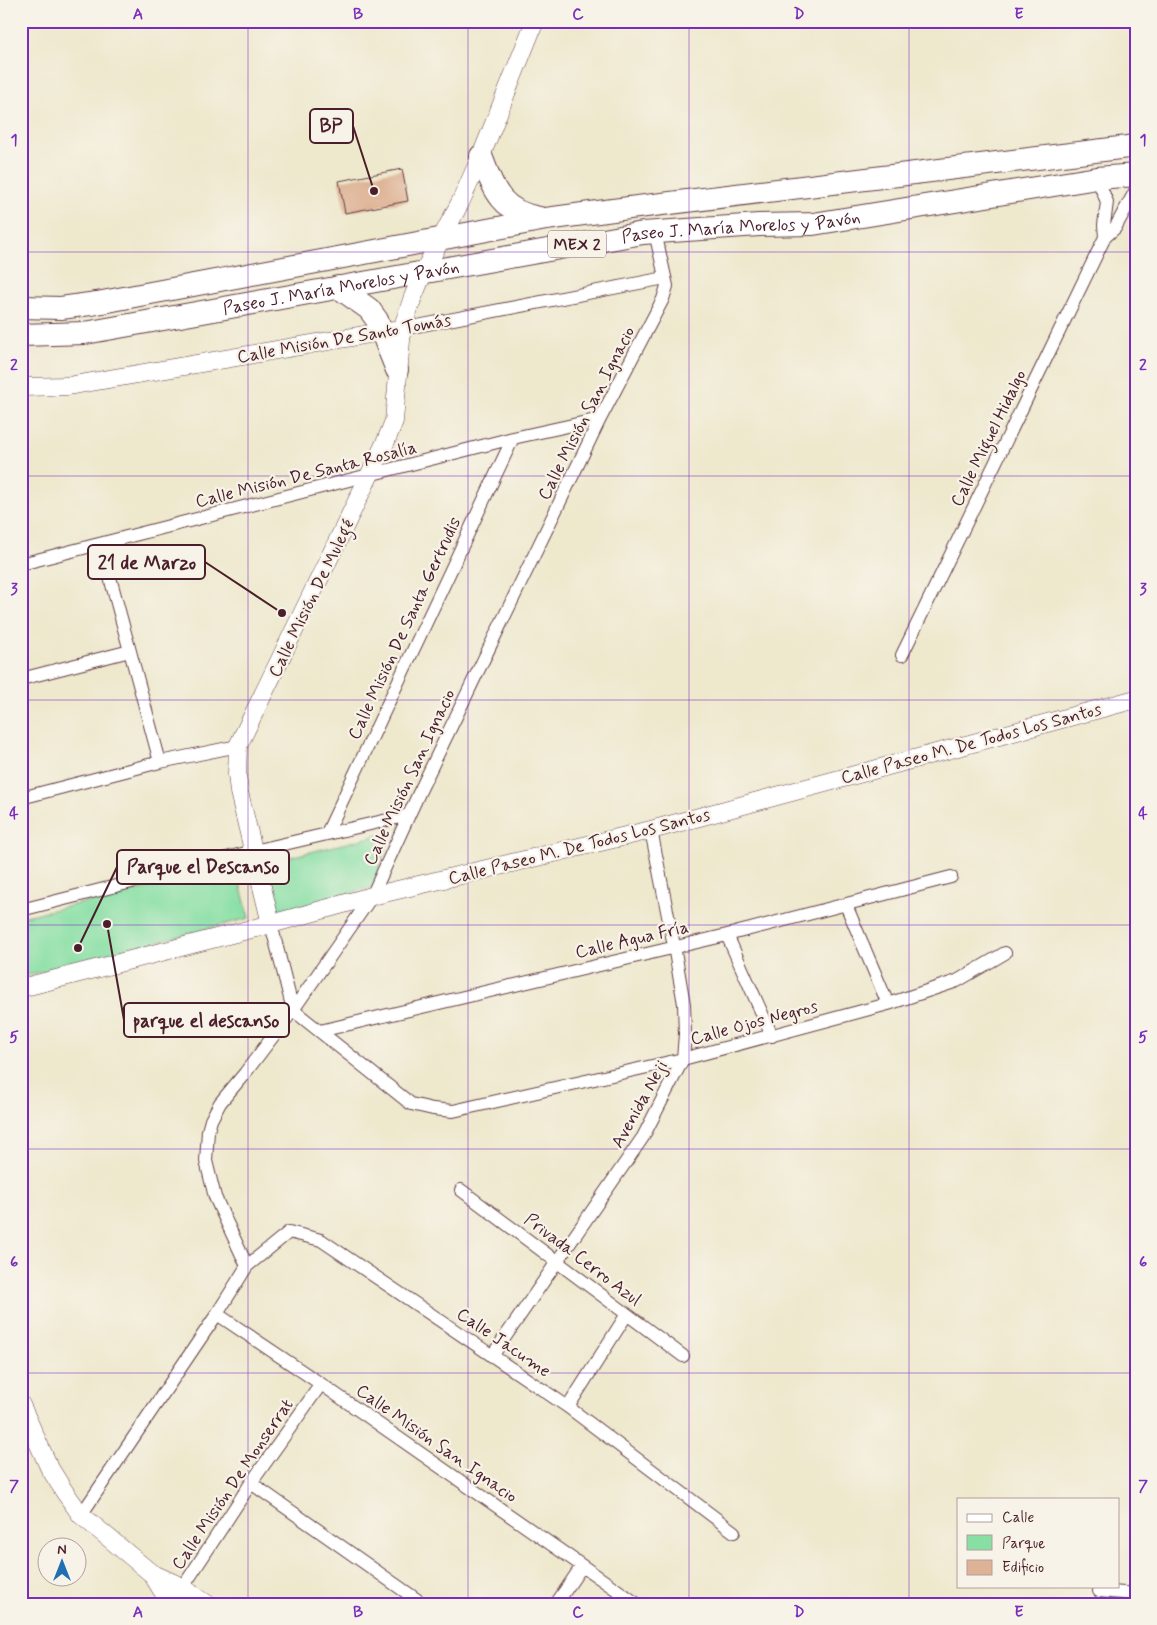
<svg xmlns="http://www.w3.org/2000/svg" width="1157" height="1625" viewBox="0 0 1157 1625" font-family="Mynerve,sans-serif">
  <rect width="100%" height="100%" fill="#f7f3e8"/>
  <filter id="ink" filterUnits="userSpaceOnUse"><feTurbulence type="fractalNoise" baseFrequency=".02" numOctaves="2"/><feDisplacementMap in="SourceGraphic" scale="10" xChannelSelector="R" yChannelSelector="G"/><feConvolveMatrix kernelMatrix="1 2 1 2 8 2 1 2 1" color-interpolation-filters="sRGB"/></filter>
  <filter id="wash" filterUnits="userSpaceOnUse"><feTurbulence type="fractalNoise" baseFrequency=".0096" numOctaves="4" result="noise"/><feDisplacementMap in="SourceGraphic" scale="20" xChannelSelector="R" yChannelSelector="G"/><feGaussianBlur stdDeviation="1.12" result="paint"/><feColorMatrix in="noise" values="0 0 0 0 0 0 0 0 0 0 0 0 0 0 0 0 0 1.4 0 .05"/><feComposite in="paint" operator="in"/></filter>
  <g filter="url(#wash)">
    <rect width="100%" height="100%" fill="#eee8cd"/>
    <path fill="#87dfa4" stroke="#687f68" d="M391,832l-18,55 -106,29 -9,-51z
      M236,868l13,50 -228,59v-60z"/>
    <g id="blocks">
      <path fill="#deb395" d="M402,169l6,32 -63,12 -6,-32z"/>
    </g>
  </g>
  <g filter="url(#ink)">
    <use href="#blocks" fill-opacity="0" stroke="#633d43" stroke-width="1"/>
    <g fill="none" stroke-linecap="round" stroke-linejoin="round">
      <defs>
        <path id="street" d="M1097,178l10,24 -3,23 1,12
          M402,329l263,-51
          M101,544l59,218
          M21,564l492,-126 87,-19
          M902,655l203,-418 10,-9 21,-38
          M21,679l109,-28
          M21,798l139,-36 78,-16
          M327,833l186,-395
          M846,905l42,99
          M21,910l233,-59 155,-36
          M271,924l22,86 118,94 22,5 20,2 230,-52 205,-55 69,-23 48,-28
          M727,935l45,101
          M320,1031l407,-96 224,-58
          M461,1190l222,166
          M247,1266l42,-34 32,8 247,167 166,125
          M217,1314l104,70 316,220
          M492,1356l151,-219 40,-78 2,-25 -1,-30 -10,-58 -23,-116
          M568,1407l59,-93
          M251,1483l172,121
          M81,1515l136,-201 30,-48 -32,-69 -9,-36 2,-30 3,-11 9,-17 25,-30 48,-63 79,-114 47,-103 181,-374 63,-120 4,-13 -12,-54
          M1099,1591l37,3
          M172,1604l79,-121 70,-99
          M556,1604l26,-38"/>
        <path id="secondary" d="M21,387l47,-1 325,-56
          M271,924l-32,-132 -2,-18 1,-28 148,-305 8,-20 8,-92 11,-32 10,-24 38,-72 20,-45 54,-135
          M21,988l250,-64 101,-28 279,-66 485,-131
          M21,1405l28,62 15,24 17,24 70,58 20,31
          M151,1573l31,14 25,17"/>
        <g id="highway">
          <path d="M481,156c13,34 20,56 59,62"/>
          <path d="M338,287l31,22 8,11 20,50"/>
          <path d="M21,307l40,1 36,-5 449,-84 67,-9 523,-64"/>
          <path id="s1" d="M21,335l64,-2 558,-100 116,-8 54,-1 284,-46 39,-3"/>
        </g>
      </defs>
      <use href="#street" stroke="#633d43" stroke-width="14"/>
      <use href="#secondary" stroke="#633d43" stroke-width="19"/>
      <use href="#highway" stroke="#633d43" stroke-width="24"/>
      <use href="#street" stroke="#fff" stroke-width="12"/>
      <use href="#secondary" stroke="#fff" stroke-width="18"/>
      <use href="#highway" stroke="#fff" stroke-width="22"/>
    </g>
  </g>
  <path fill="none" stroke="#7b2cbf" stroke-width="1" stroke-opacity="0.55" d="M248,21v1583M468,21v1583M689,21v1583M909,21v1583M21,252h1115M21,476h1115M21,700h1115M21,925h1115M21,1149h1115M21,1373h1115"/>
  <g text-anchor="middle" stroke-width="4.5" stroke-linejoin="round" paint-order="stroke">
    <rect fill="#f7f3e8" stroke="#7e5f64" stroke-width="1" x="548" y="230.5" width="58" height="27" rx="4"/>
    <g font-size="16" font-weight="bold" fill="#4a1f2b">
      <text x="577" y="250">MEX 2</text>
    </g>
    <g font-size="18" fill="#4a1f2b" stroke="#f7f3e8">
      <text dy="6" stroke="none"><textPath href="#s1" startOffset="729">Paseo J. María Morelos y Pavón</textPath></text>
      <text dy="6" stroke="none"><textPath href="#s1" startOffset="324">Paseo J. María Morelos y Pavón</textPath></text>
      <text transform="translate(344 338) rotate(-10)" y="6">Calle Misión De Santo Tomás</text>
      <text transform="translate(586 413) rotate(-63)" y="6">Calle Misión San Ignacio</text>
      <text transform="translate(988 438) rotate(-64)" y="6">Calle Miguel Hidalgo</text>
      <text transform="translate(306 474) rotate(-14)" y="6">Calle Misión De Santa Rosalía</text>
      <text transform="translate(311 598) rotate(-64)" y="6">Calle Misión De Mulegé</text>
      <text transform="translate(404 628) rotate(-65)" y="6">Calle Misión De Santa Gertrudis</text>
      <text transform="translate(971 743) rotate(-15)" y="6">Calle Paseo M. De Todos Los Santos</text>
      <text transform="translate(409 777) rotate(-65)" y="6">Calle Misión San Ignacio</text>
      <text transform="translate(579 846) rotate(-14)" y="6">Calle Paseo M. De Todos Los Santos</text>
      <text transform="translate(632 939) rotate(-13)" y="6">Calle Agua Fría</text>
      <text transform="translate(754 1022) rotate(-15)" y="6">Calle Ojos Negros</text>
      <text transform="translate(639 1104) rotate(-61)" y="6">Avenida Neji</text>
      <text transform="translate(583 1259) rotate(37)" y="6">Privada Cerro Azul</text>
      <text transform="translate(504 1342) rotate(34)" y="6">Calle Jacume</text>
      <text transform="translate(437 1443) rotate(35)" y="6">Calle Misión San Ignacio</text>
      <text transform="translate(232 1484) rotate(-56)" y="6">Calle Misión De Monserrat</text>
    </g>
  </g>
  <path fill="none" stroke="#4a1f2b" stroke-width="2" d="M374 191L353 126M282 613L205 562M78 948L117 867M107 924L124 1020"/>
  <g fill="#4a1f2b" stroke="#f7f3e8" stroke-width="2">
    <circle cx="374" cy="191" r="5"/>
    <circle cx="282" cy="613" r="5"/>
    <circle cx="78" cy="948" r="5"/>
    <circle cx="107" cy="924" r="5"/>
  </g>
  <g fill="#f7f3e8" stroke="#4a1f2b" stroke-width="2">
    <rect x="310" y="109" width="43" height="34" rx="5"/>
    <rect x="88" y="545" width="117" height="34" rx="5"/>
    <rect x="117" y="850" width="172" height="34" rx="5"/>
    <rect x="124" y="1003" width="165" height="34" rx="5"/>
  </g>
  <g font-size="19" text-anchor="middle" font-weight="bold" fill="#4a1f2b">
    <text x="331" y="132">BP</text>
    <text x="147" y="569">21 de Marzo</text>
    <text x="203" y="873">Parque el Descanso</text>
    <text x="206" y="1027">parque el descanso</text>
  </g>
  <rect width="1157" height="1625" fill="none" stroke="#f7f3e8" stroke-width="55"/>
  <rect x="957" y="1498" width="162" height="90" fill="#f7f3e8" stroke="#b29e9c"/>
  <rect x="967" y="1514" width="25" height="8" fill="#ffffff" stroke="#b29e9c"/>
  <text x="1002" y="1522" font-size="15" fill="#4a1f2b">Calle</text>
  <rect x="967" y="1535" width="25" height="15" fill="#87dfa4" stroke="#b29e9c"/>
  <text x="1002" y="1548" font-size="15" fill="#4a1f2b">Parque</text>
  <rect x="967" y="1560" width="25" height="15" fill="#deb395" stroke="#b29e9c"/>
  <text x="1002" y="1572" font-size="15" fill="#4a1f2b">Edificio</text>
  <g transform="translate(62 1562)"><circle r="24" fill="#f7f3e8" stroke="#b29e9c"/>
  <path d="M0-4L9 19L0 12L-9 19Z" fill="#1f6fb2"/>
  <text y="-8" font-size="14" font-weight="bold" text-anchor="middle" fill="#4a1f2b">N</text>
  </g>
  <rect x="28" y="28" width="1102" height="1570" fill="none" stroke="#7b2cbf" stroke-width="2"/>
  <g font-size="16" text-anchor="middle" font-weight="bold" fill="#7b2cbf">
    <text x="138" y="19">A</text>
    <text x="358" y="19">B</text>
    <text x="578" y="19">C</text>
    <text x="799" y="19">D</text>
    <text x="1019" y="19">E</text>
    <text x="14" y="145">1</text>
    <text x="1143" y="145">1</text>
    <text x="14" y="370">2</text>
    <text x="1143" y="370">2</text>
    <text x="14" y="594">3</text>
    <text x="1143" y="594">3</text>
    <text x="14" y="818">4</text>
    <text x="1143" y="818">4</text>
    <text x="14" y="1042">5</text>
    <text x="1143" y="1042">5</text>
    <text x="14" y="1267">6</text>
    <text x="1143" y="1267">6</text>
    <text x="14" y="1491">7</text>
    <text x="1143" y="1491">7</text>
    <text x="138" y="1617">A</text>
    <text x="358" y="1617">B</text>
    <text x="578" y="1617">C</text>
    <text x="799" y="1617">D</text>
    <text x="1019" y="1617">E</text>
  </g>
</svg>
